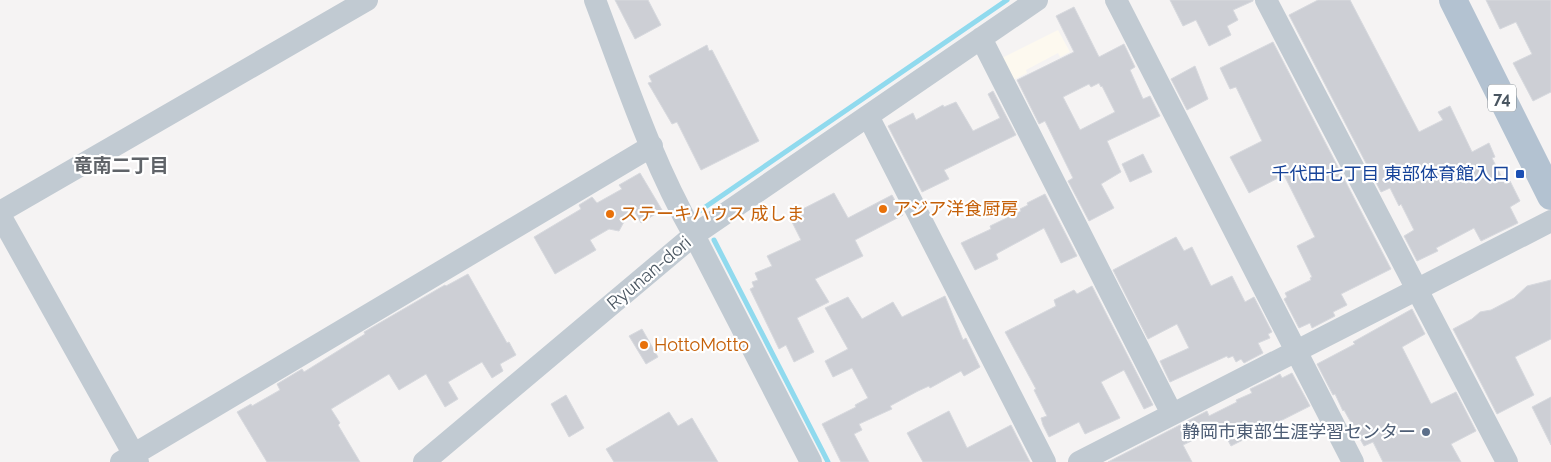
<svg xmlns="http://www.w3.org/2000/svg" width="1551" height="462" viewBox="0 0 1551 462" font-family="Raleway,'Noto Sans JP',sans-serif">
  <rect width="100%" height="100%" fill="#f5f3f3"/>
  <path fill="#fdf9ef" d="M1058,30l12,22 -10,5 -2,-4 -32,17 1,3 -14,7 -11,-22z"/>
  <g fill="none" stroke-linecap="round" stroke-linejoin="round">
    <path stroke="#90daee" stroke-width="5" d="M698,212l309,-212
      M714,240l114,222"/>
  </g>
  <path fill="#cdcfd5" stroke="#d7d9de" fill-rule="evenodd" d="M615,0h33l13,25 -26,14z
    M1170,0h83v1l-20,9 5,10 -11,6 4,9 -22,11 -13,-26 -13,6z
    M1318,0h32l69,132 24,-12 -5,-8 12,-6 22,46 17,-9 6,14 -3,1 13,26 5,-3 10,20 -10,6 8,16 -37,18 -7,-13 -38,20 2,3 -21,10 -13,-25 10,-6 -13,-26 -2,2 -9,-18 -9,4 -92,-177z
    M1486,0h65v92l-18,9 -20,-38 19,-9 -16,-32 -16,7z
    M1074,7l25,50 25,-13 11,23 -5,3 13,29 7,-3 10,20 -53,25 14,31 -20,12 13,24 -25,13 -21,-40 5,-3 -28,-57 -6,3 -22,-44 57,-28 -18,-36zM1099,83l2,4 1,-1 13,26 -35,18 -17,-33 26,-13 2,3z
    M1273,42l118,227 -50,25 6,11 -14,7 2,4 -23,12 -2,-5 -11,5 -15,-29 3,-2 -2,-4 26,-13 -1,-2 2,-1 -15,-31 18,-9 -31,-62 -35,18 -19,-36 32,-16 -26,-54 -6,2 -10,-21z
    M707,45l2,6 3,-1 47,91 -58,29 -24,-48 -5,2 -24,-41 4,-1 -3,-6z
    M1195,66l13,33 -21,11 -16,-31z
    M993,91l23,44 -72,35 5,9 -27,13 -34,-66 25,-13 3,7 27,-15 1,2 12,-5 17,29 27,-13 -12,-24z
    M1143,154l9,18 -22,10 -8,-18z
    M640,173l22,37 -21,13 -9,-16 -13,24 -10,-2 -19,11 6,10 -41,24 -21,-37 47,-28 -2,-4 13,-8 5,6 25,-14 -3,-4z
    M834,193l14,25 44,-23 11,20 -48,25 8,16 -48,23 14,23 -32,16 17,34 -20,10 -8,-17 -7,4 -29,-60 4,-2 -2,-5 6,-2 -3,-7 17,-7 -5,-10 34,-16 -12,-24z
    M1045,194l32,62 -16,7 -17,-35 -48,26 2,5 -23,11 -14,-27 30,-14 -1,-3 31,-15 -1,-2 8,-4 -1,-2z
    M1176,237l8,14 8,-4 19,39 21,-10 13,26 9,-5 18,35 -4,2 2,4 -12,5 5,10 -19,10 -3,-4 -5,3 -3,-6 -5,2 -1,-2 -57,26 -10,-21 29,-13 -12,-24 -29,15 -35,-69z
    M468,274l39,69 2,-1 7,13 -16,9 3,7 -11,7 -10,-16 -34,20 10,17 -13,8 -19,-33 -27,16 -10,-16 -58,35 9,14 -2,2 22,37h-93l-30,-50 14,-8 1,2 28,-16 -3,-6 25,-15 2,3 61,-38 -1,-2 74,-43 7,-4 1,1z
    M1551,280v59l-36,18 19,38 -37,19 -44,-85 19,-10 8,-7 11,-2 23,-12 13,-12z
    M1092,286l61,119 -9,4 -20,-39 -23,12 19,36 -35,16 -6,-12 -30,15 -6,-12 -2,-7 6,-2 -13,-26 2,-1 -31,-57 51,-26 -2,-6 20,-10 3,4z
    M945,296l18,44 3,-2 14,29 -16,9 -3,-5 -31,17 -1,-2 -11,5 -28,15 2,3 -33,15 3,6 -8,4 15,28h-28l-19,-38 34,-17 -1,-2 13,-7 -16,-30 -19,9 -8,-16 23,-12 -23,-41 23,-11 14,22 31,-17 9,15z
    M1412,309l13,25 -23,13 29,57 25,-12 20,39 -25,13 10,18h-78l-10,-20 -9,4 -20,-36 -1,1 -8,-17 -2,1 -16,-31 38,-20 -2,-2z
    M642,329l16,28 -12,7 -17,-28z
    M1292,373l18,33 -79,40 -10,-19 -38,18 9,17h-84l99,-51 2,5 28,-14 -1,-2 16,-7 -2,-4 23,-11 7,-4 2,4z
    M566,395l18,33 -15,9 -18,-33z
    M1551,397v48l-19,-38z
    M949,411l18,37 44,-23 19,37h-107l-16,-29z
    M669,412l9,14 14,-8 26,44h-104l-8,-13z"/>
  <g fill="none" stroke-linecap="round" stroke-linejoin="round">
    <path stroke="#c1cad2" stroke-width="22" d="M595,0c30,79 57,162 99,235l117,227
      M1116,0l237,462
      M1266,0l241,462
      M981,38l191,376
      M868,116l177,346
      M0,212l367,-212
      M0,215l138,247
      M121,462l531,-316
      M424,462l270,-227 343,-235
      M1079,462l472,-241"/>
    <path stroke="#b3c2d1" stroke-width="28" d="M1453,0l98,196"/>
  </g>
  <rect fill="#1a4fb4" stroke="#fff" stroke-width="2" x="1515" y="169" width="10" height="10" rx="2.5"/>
  <g fill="#e8710a" stroke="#fff" stroke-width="2">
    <circle cx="883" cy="209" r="5"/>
    <circle cx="610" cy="214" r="5"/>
    <circle cx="644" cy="345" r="5"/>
  </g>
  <circle fill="#5c6f8a" stroke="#fff" stroke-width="2" cx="1426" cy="432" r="5"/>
  <g text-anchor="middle" stroke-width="4.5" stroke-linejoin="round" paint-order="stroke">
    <rect fill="#fff" stroke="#808990" stroke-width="1" x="1488" y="84.5" width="28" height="27" rx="4"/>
    <g font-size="16" font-weight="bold" fill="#4a5661">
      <text x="1502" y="104">74</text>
    </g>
    <g font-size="18" fill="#164399" stroke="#fff" text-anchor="end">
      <text x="1510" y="180">千代田七丁目 東部体育館入口</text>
    </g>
    <g font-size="18" fill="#c56008" stroke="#fff" text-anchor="start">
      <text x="893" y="215">アジア洋食厨房</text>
      <text x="620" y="220">ステーキハウス 成しま</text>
      <text x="654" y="351">HottoMotto</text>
    </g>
    <g font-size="18" fill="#4a5661" stroke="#fff">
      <text transform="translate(649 273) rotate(-40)" y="6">Ryunan-dori</text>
    </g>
    <g font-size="18" fill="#4e5e75" stroke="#fff" text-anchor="end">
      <text x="1416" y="438">静岡市東部生涯学習センター</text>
    </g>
    <g font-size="19" font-weight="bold" fill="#5f6368" stroke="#fff">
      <text x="121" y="172">竜南二丁目</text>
    </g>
  </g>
</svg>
